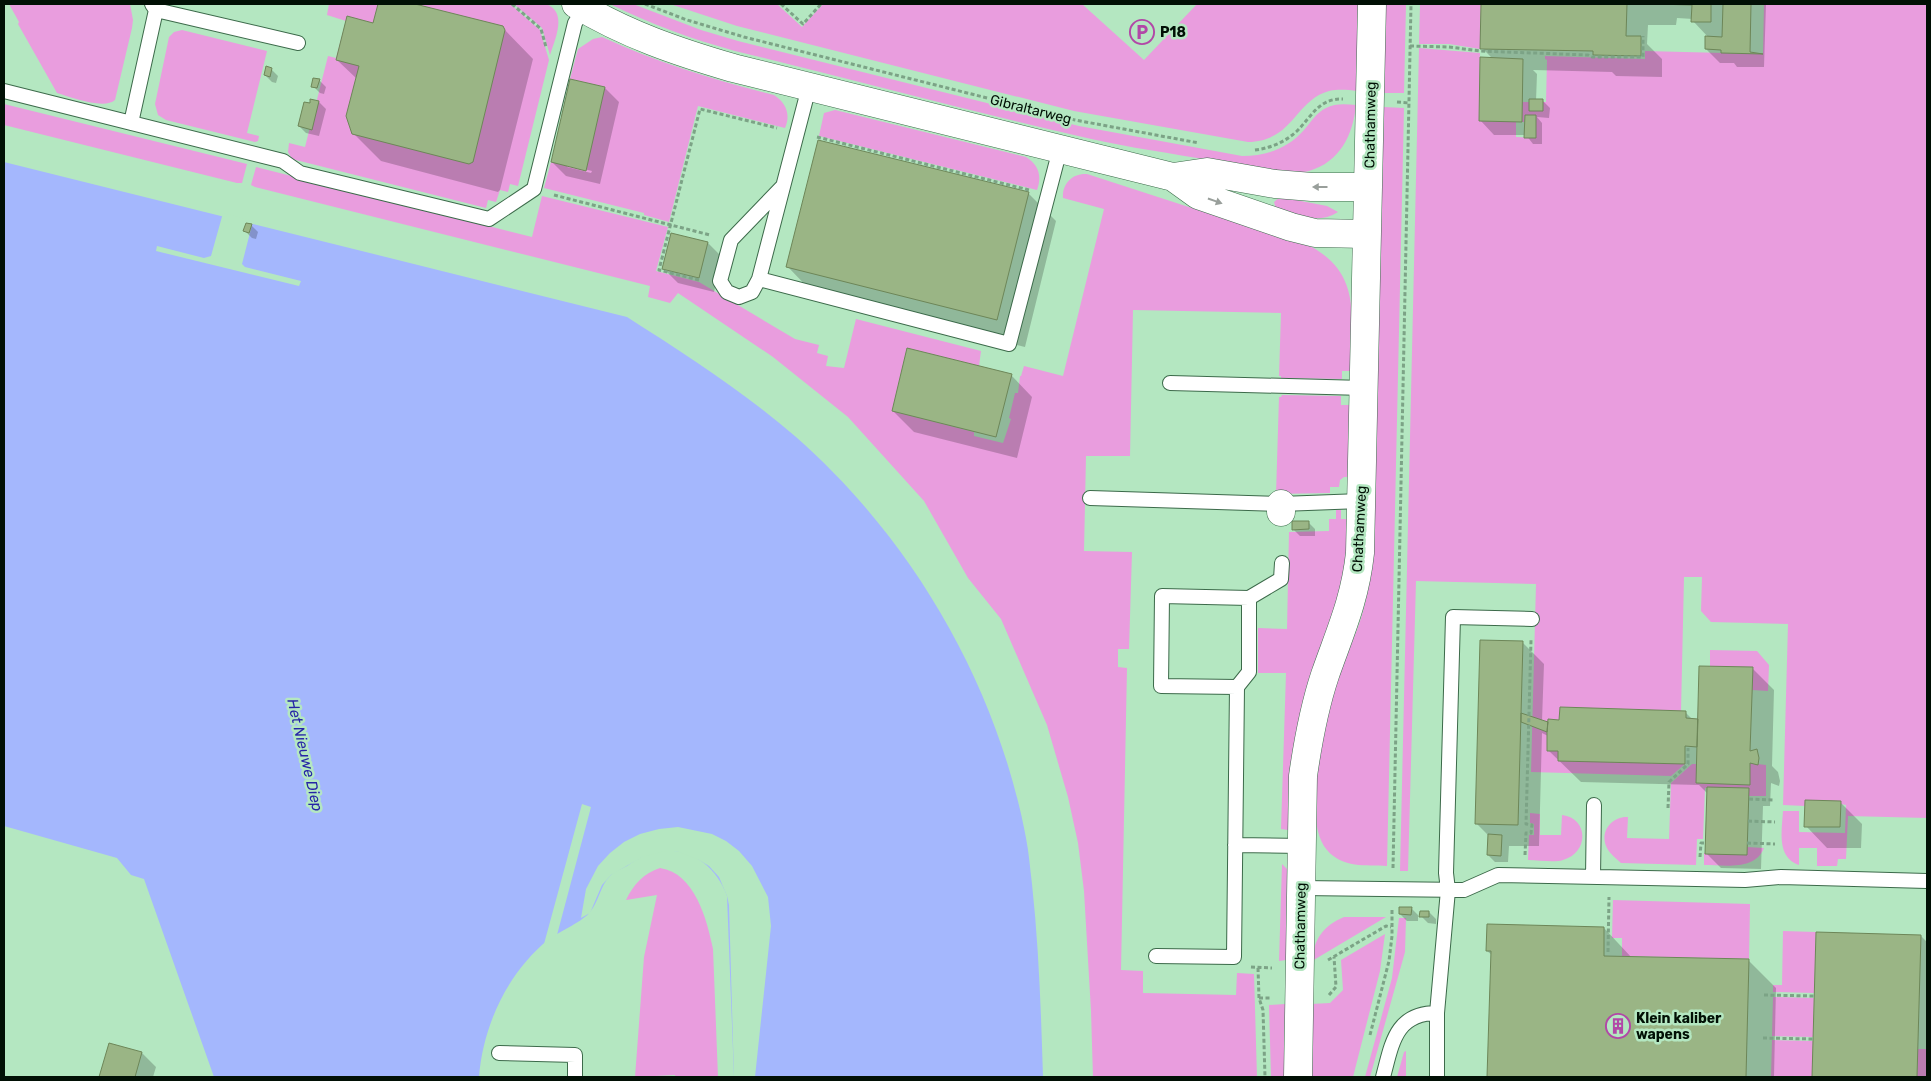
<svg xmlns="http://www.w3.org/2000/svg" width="1931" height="1081" viewBox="0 0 1931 1081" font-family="Rubik,sans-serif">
  <rect width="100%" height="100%" fill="#b4e7c1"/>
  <path fill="#e99dde" d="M9,4h121l3,16 -1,8 -17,72c-11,10 -44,-3 -58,-7l-39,-69 1,-2z
    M329,4h181l30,26 9,30 -31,126 -8,-2 -2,8 -8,-2 -4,12 -8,-2 -2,8 -194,-49 -4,-7 1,-9 16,4 23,-91 8,2 10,-37 -19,-6z
    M514,4c9,0 23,-3 32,0 22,8 9,35 4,51l-8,-27z
    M610,4h23l68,26 37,11 341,85 163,30c24,0 45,-7 62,-26 7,-8 12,-17 22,-22 9,-5 20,-4 30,-3 -3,30 -16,57 -47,66 -23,6 -86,-8 -112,-13 -41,-7 -83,-13 -123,-23 -113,-26 -226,-57 -339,-84 -43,-12 -85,-27 -125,-47z
    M670,4h107l25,23 21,-23h259l62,56 53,-56h162l-2,87c-9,-1 -18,-2 -28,0 -35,10 -35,50 -81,51l-174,-31 -337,-85z
    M1385,4h21l-2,89h-20z
    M1420,4h61l-1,45 -31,-5h-30z
    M1764,4h163v814l-79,-2 -2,43h-8l-1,7h-20v-18h-18v17c-23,-8 -17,-35 -16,-54h16v21l46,1 1,-28 -5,-1v-3h-36v5l-22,-1 5,-181 -77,-2 -10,-11 1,-34h-18l-3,134 -121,-4 -1,13h-11l-1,12 11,19 127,13 -14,12 -140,-4 5,-188 -120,-3 -8,290h-8l19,-823 61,5 -1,68 37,1v15l19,1 1,-23h-11l-1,7h-2v-20h7v9h14v-9h3l1,-42 -2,-1v-3l100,3v-8l118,3z
    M182,30l85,21 -20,82 12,3 -1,5 -3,1 -89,-22 -8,-5 -3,-11 14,-67 5,-5z
    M602,37c56,26 113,43 172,58 12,8 17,19 11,33l-87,-22 -29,116 -25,-7v-2l-100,-25 7,-26 35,8 19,-83 -35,-8 8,-30 15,-10z
    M4,104l243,60 -5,19h-5l-233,-58z
    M1384,107l20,1 -17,758c-21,-1 -45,2 -60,-16 -28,-31 0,-141 13,-178 7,-19 16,-37 22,-57 6,-20 8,-40 11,-60z
    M835,110l191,47c13,8 16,19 11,33l-218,-54 5,-23z
    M256,167l276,70 10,-41 126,31 -12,44 43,11 96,57 24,6 -2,8 11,3 -2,10 18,2 12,-49 125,32 -2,15 -72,-18 -15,63 82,21v4l29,7 8,-24 -2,-1 6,-25h3l2,-17h1l3,-10 39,10 41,-167 -41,-11c-1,-14 9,-25 24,-24l225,73c51,29 39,73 38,124h-8v8l-61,-1v-2h-2l2,-63 -148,-3 -3,146h-44l-2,95 48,1 -3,97h-11v18l9,1 -6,302 22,1v22l93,2 1,-22 17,1 3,103h-164l-2,-66 -7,-120 -6,-48 -10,-46 -21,-72 -46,-106 -33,-41 -44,-77 -76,-84 -75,-60 -95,-64 -8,10 -22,-6 2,-11 -395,-99 -4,-2z
    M1280,197l47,9 11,6c-20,13 -41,3 -62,-3l-2,-7z
    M1282,395l59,1v9h9l-2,72h-4l-4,3 -1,7h-9v6l-54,1 3,-97h2z
    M1336,510h5v9h7l-3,49 -56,222 -1,40 -7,-1 5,-156h-28v-45l29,1 2,-97 40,-1v-12h7z
    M1710,650l47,1 12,14 -1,26 -16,-1 -42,-24z
    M1750,763l16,2v31h-17v-8h-44l-2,51h-6l-1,26 -75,-2c-5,-5 -11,-9 -14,-15 -8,-15 4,-32 21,-31l-1,21 42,1 2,-56 21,-19h5v19l52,2z
    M1530,813l10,1v21h21l1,-20c27,3 27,38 1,45 -9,3 -24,0 -35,0l1,-25h5v-11l-4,-1z
    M1747,847l17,1c-9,23 -40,17 -60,17v-12l43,2z
    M1282,864l5,5 -1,91 -7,1z
    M660,868c35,5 47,52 53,81l5,128h-43v-2l-40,2 9,-120 13,-62 -31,5c7,-15 18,-27 34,-32z
    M1613,900l137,4 -1,55 -127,-3v-18h-10z
    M1344,917h42l-74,44c2,-22 11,-35 32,-44z
    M1399,918h7l-1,34 -35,125h-5l27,-99z
    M1783,931l33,1 -2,61 -41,-1v-7h9z
    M1385,934l-5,37 -27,106h-42v-73l19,-1 13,-13 -2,-30z
    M1773,997l41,1 -1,39 -41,-1z
    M1285,1004l-1,73h-13l-2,-72z
    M1772,1040l41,1 -1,36h-41z
    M1918,1049h9v28h-10z
    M1406,1051v26h-9l7,-25z"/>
  <path fill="#a4b7fd" d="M4,162l623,155c58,37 117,75 169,120 117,103 201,248 230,401 3,15 4,31 6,46 7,64 9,129 11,193h-309l-7,-181c-13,-36 -47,-55 -84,-40 -7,3 -11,7 -16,10 -6,3 -12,5 -17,10 -10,10 -11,25 -20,36 -5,8 -31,20 -41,27 -41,33 -66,86 -70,138h-265l-70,-198 -13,-4 -14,-17 -113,-32z"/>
  <path fill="#b4e7c1" d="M223,213l30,8 -11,43 3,3 56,14 -2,5 -143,-35 1,-5 47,12 7,-2z
    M582,804l9,3 -34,128 -13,9z
    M678,827l34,7 14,7 13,10 13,15 16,31 3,29 -16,151h-21l-5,-172 -2,-9 -8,-19 -10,-11 -10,-6 -20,-8 -14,-1 -23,6 -31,18 -9,10 -12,28 -9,5 5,-29 12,-23 12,-13 14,-11 16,-8 19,-5z"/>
  <path fill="#0003" fill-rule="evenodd" d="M379,4h31l92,23 31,32 -33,131 -2,2 -117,-31 -28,-28 4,-54 -20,-19 37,-36z
    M1482,4h284l-2,63h-27l-3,-4h-14l-14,-14 3,-11 -16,-17v-2l-16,-1 -1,7h-28l-1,19 15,15v18l-46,-1 -4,-4 -79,-2 4,4 -1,27h7l7,7 -1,10 -12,-1 5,6v21h-9l-7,-9h-32l-14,-15 13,-61 -11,-11z
    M271,69l7,7 -2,7 -4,-1 -7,-7z
    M319,80l7,7 -2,7 -4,-1 -7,-7z
    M605,88l14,14 -19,82 -34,-8 -14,-14zM567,165l25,6 -1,2 -24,-6z
    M311,100l8,2 7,7 -7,27 -13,-3 -7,-7z
    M1028,193l28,28 -31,126 -210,-52 -27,-28z
    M251,225l7,7 -2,7 -4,-1 -7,-7z
    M708,243l14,14 -8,35 -36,-9 -15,-15z
    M1011,375l21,22 -15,61 -103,-26 -21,-21z
    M1308,522l7,7v7h-15l-7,-7z
    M1522,642l22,22 -2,57 7,3 12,-3 124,-9 8,8h6l53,-52 22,22 -2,76 6,6 2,9 -1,5 -8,-3 -1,23h-7l-2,63 -40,-1 -15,-15 2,-59 -9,-9 -118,-3 -33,-32v-14l-6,-3 -3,113h-30l-1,16h-13l-7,-7 1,-19 -12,-12z
    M1841,803l21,21 -1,24h-34l-21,-22z
    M1411,908l7,7v6h-11l-7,-7z
    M1429,912l7,7v5l-8,-1 -7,-7z
    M1604,928l28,30 116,2 28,28 -2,89h-285l3,-122 -5,-4z
    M1818,933l103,3 6,6v135h-114z
    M110,1044l32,9 14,14 -3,10h-52z"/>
  <path fill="#9ab585" stroke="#6d8658" d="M378,4h37l88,22 2,4 -32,132 -4,2 -117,-30 -6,-18 13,-50 -23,-6 11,-44 26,7z
    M1481,4h146l-1,32h15v20l-48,-1v-4l-113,-2z
    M1655,4h56v18h-20l1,-17z
    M1723,4h28l-1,48 13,2 -42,-1v-3l-16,-1v-13l17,1z
    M1480,57l43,2 -1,63 -43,-1z
    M266,66l6,2 -2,9 -6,-2z
    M313,78l7,1 -3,9 -6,-1z
    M570,79l35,8 -19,84 -35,-9z
    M310,99l9,2 -7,29 -14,-4 6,-24 6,1z
    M1529,99h14v12h-14z
    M1525,115h11v23h-12z
    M818,140l211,52 -32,128 -211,-53z
    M246,223l6,1 -3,9 -6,-2z
    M671,233l37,9 -9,36 -37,-9z
    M907,348l105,26 -16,63 -104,-26z
    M1292,521h17v8l-17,1z
    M1480,640l43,1 -5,184 -43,-1z
    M1699,666l54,1 -3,84 7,-2 2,9 -1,7 -8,-2v22l-54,-2z
    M1560,707l126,4v7l12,1 -1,28 -12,-1v18l-127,-3v-10h-11v-19l1,-13 11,1z
    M1521,713l27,9 -1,10 -26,-10z
    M1707,787l42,1 -2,67 -42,-1z
    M1805,800l36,1 -1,26h-36z
    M1488,834l14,1 -1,21 -14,-1z
    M1399,907h13l-1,8 -12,-1z
    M1420,911h9v6h-10z
    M1487,924l117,3v29l145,3 -3,118h-259l4,-126h-5z
    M1816,932l105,3 -4,142h-105z
    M109,1043l33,9 -7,25h-36z"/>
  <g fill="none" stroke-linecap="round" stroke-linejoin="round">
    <defs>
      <path id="lane" d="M152,4l4,6 142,33
        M809,87l-50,192 250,65 51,-195
        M4,91l279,70 17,12 189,46 45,-30 41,-166 9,-14
        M131,123l25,-113
        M759,279l-7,13 -13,5 -12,-5 -7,-11 11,-41 52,-54
        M1170,383l194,5
        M1090,498l191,6 80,-3
        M1249,598l32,-19 1,-16
        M1235,845l67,1
        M1593,877l1,-72
        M1301,888l163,2 34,-15 247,5 36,-3 146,4
        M1156,956l78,1 3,-270 12,-15v-74l-87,-2 -1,90 76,1
        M499,1053l76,2v22
        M1383,1077c9,-33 12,-64 54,-64
        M1437,1077v-64l11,-123 -2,-17 7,-256 79,2"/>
      <path id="street" d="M576,4c49,30 102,48 157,64l440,109 34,-5 68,12 37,3h56
        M1173,177l25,18 93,32 24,6 52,1
        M1281,512v-8
        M1298,1077l5,-301c5,-35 11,-68 22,-101 15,-43 30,-75 35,-122l12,-549"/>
    </defs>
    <use href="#lane" stroke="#3c6a4a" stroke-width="16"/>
    <use href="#street" stroke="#3c6a4a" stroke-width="29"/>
    <path stroke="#7ca386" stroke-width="3" stroke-dasharray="4 2.5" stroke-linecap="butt" d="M512,4l29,25 5,18
      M645,4l42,16 57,17 331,83 124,23
      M781,4l22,20 18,-20
      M1410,46l39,1 31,4 108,4 4,2h51v-21
      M1397,102l12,1
      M817,137l212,53
      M1255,150c16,-2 30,-8 42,-19 15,-15 22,-33 46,-32
      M554,195l156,40
      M699,280l-40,-10 41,-161 77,19
      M1749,799l26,1
      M1668,808l1,-26 19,-18v-16
      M1748,821l27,1
      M1747,843l28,1
      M1525,855l1,-22h5l1,-8 -6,-1 5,-184
      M1700,857l1,-14h4
      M1393,868l18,-864
      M1608,952l1,-55
      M1328,960l58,-34 5,1
      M1251,967l21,1
      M1258,968l1,30 4,12 2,67
      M1329,995l7,-8 -2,-30
      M1764,995l50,1
      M1259,998h12
      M1370,1035l19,-74 3,-25v-27
      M1763,1038l50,1"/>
    <use href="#lane" stroke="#fff" stroke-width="14"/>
    <use href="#street" stroke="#fff" stroke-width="28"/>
  </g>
  <defs><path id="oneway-solid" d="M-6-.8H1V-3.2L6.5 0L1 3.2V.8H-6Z" transform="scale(1.25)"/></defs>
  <g fill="#999f9b">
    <use href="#oneway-solid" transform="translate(1320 187) rotate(-180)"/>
    <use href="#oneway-solid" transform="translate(1215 201) rotate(19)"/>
  </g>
  <defs>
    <symbol id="parking-ring" viewBox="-11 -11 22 22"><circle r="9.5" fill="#b4e7c1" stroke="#b247a7" stroke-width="1.5"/><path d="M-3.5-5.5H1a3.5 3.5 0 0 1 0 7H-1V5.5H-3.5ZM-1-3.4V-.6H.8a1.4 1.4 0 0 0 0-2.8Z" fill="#b247a7"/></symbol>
    <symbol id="building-ring" viewBox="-11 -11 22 22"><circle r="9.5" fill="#b4e7c1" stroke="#b247a7" stroke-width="1.5"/><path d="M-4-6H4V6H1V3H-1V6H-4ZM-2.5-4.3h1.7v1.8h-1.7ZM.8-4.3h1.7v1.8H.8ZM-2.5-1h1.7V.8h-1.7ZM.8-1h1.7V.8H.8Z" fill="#b247a7"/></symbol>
  </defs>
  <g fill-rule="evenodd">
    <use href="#parking-ring" x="1128" y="18" width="28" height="28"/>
    <use href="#building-ring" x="1604" y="1012" width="28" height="28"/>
  </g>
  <g text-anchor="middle" stroke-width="5" stroke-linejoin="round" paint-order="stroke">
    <g font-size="14" font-weight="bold" fill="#011005" stroke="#b4e7c1" text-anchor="start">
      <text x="1160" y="37">P18</text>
      <text x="1636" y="1023">Klein kaliber<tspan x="1636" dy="16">wapens</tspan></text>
    </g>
    <g font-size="14" fill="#011005" stroke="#b4e7c1">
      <text transform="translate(1031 109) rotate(14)" y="5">Gibraltarweg</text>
      <text transform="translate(1370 125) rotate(-89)" y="5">Chathamweg</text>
      <text transform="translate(1359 529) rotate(-87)" y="5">Chathamweg</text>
      <text transform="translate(1300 926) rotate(-89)" y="5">Chathamweg</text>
    </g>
    <g font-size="15" font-style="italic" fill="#2624a7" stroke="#b4e7c1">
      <text transform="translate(305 755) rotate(77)" y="5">Het Nieuwe Diep</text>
    </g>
  </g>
  <rect width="1931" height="1081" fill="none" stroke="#011005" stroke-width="10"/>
</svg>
